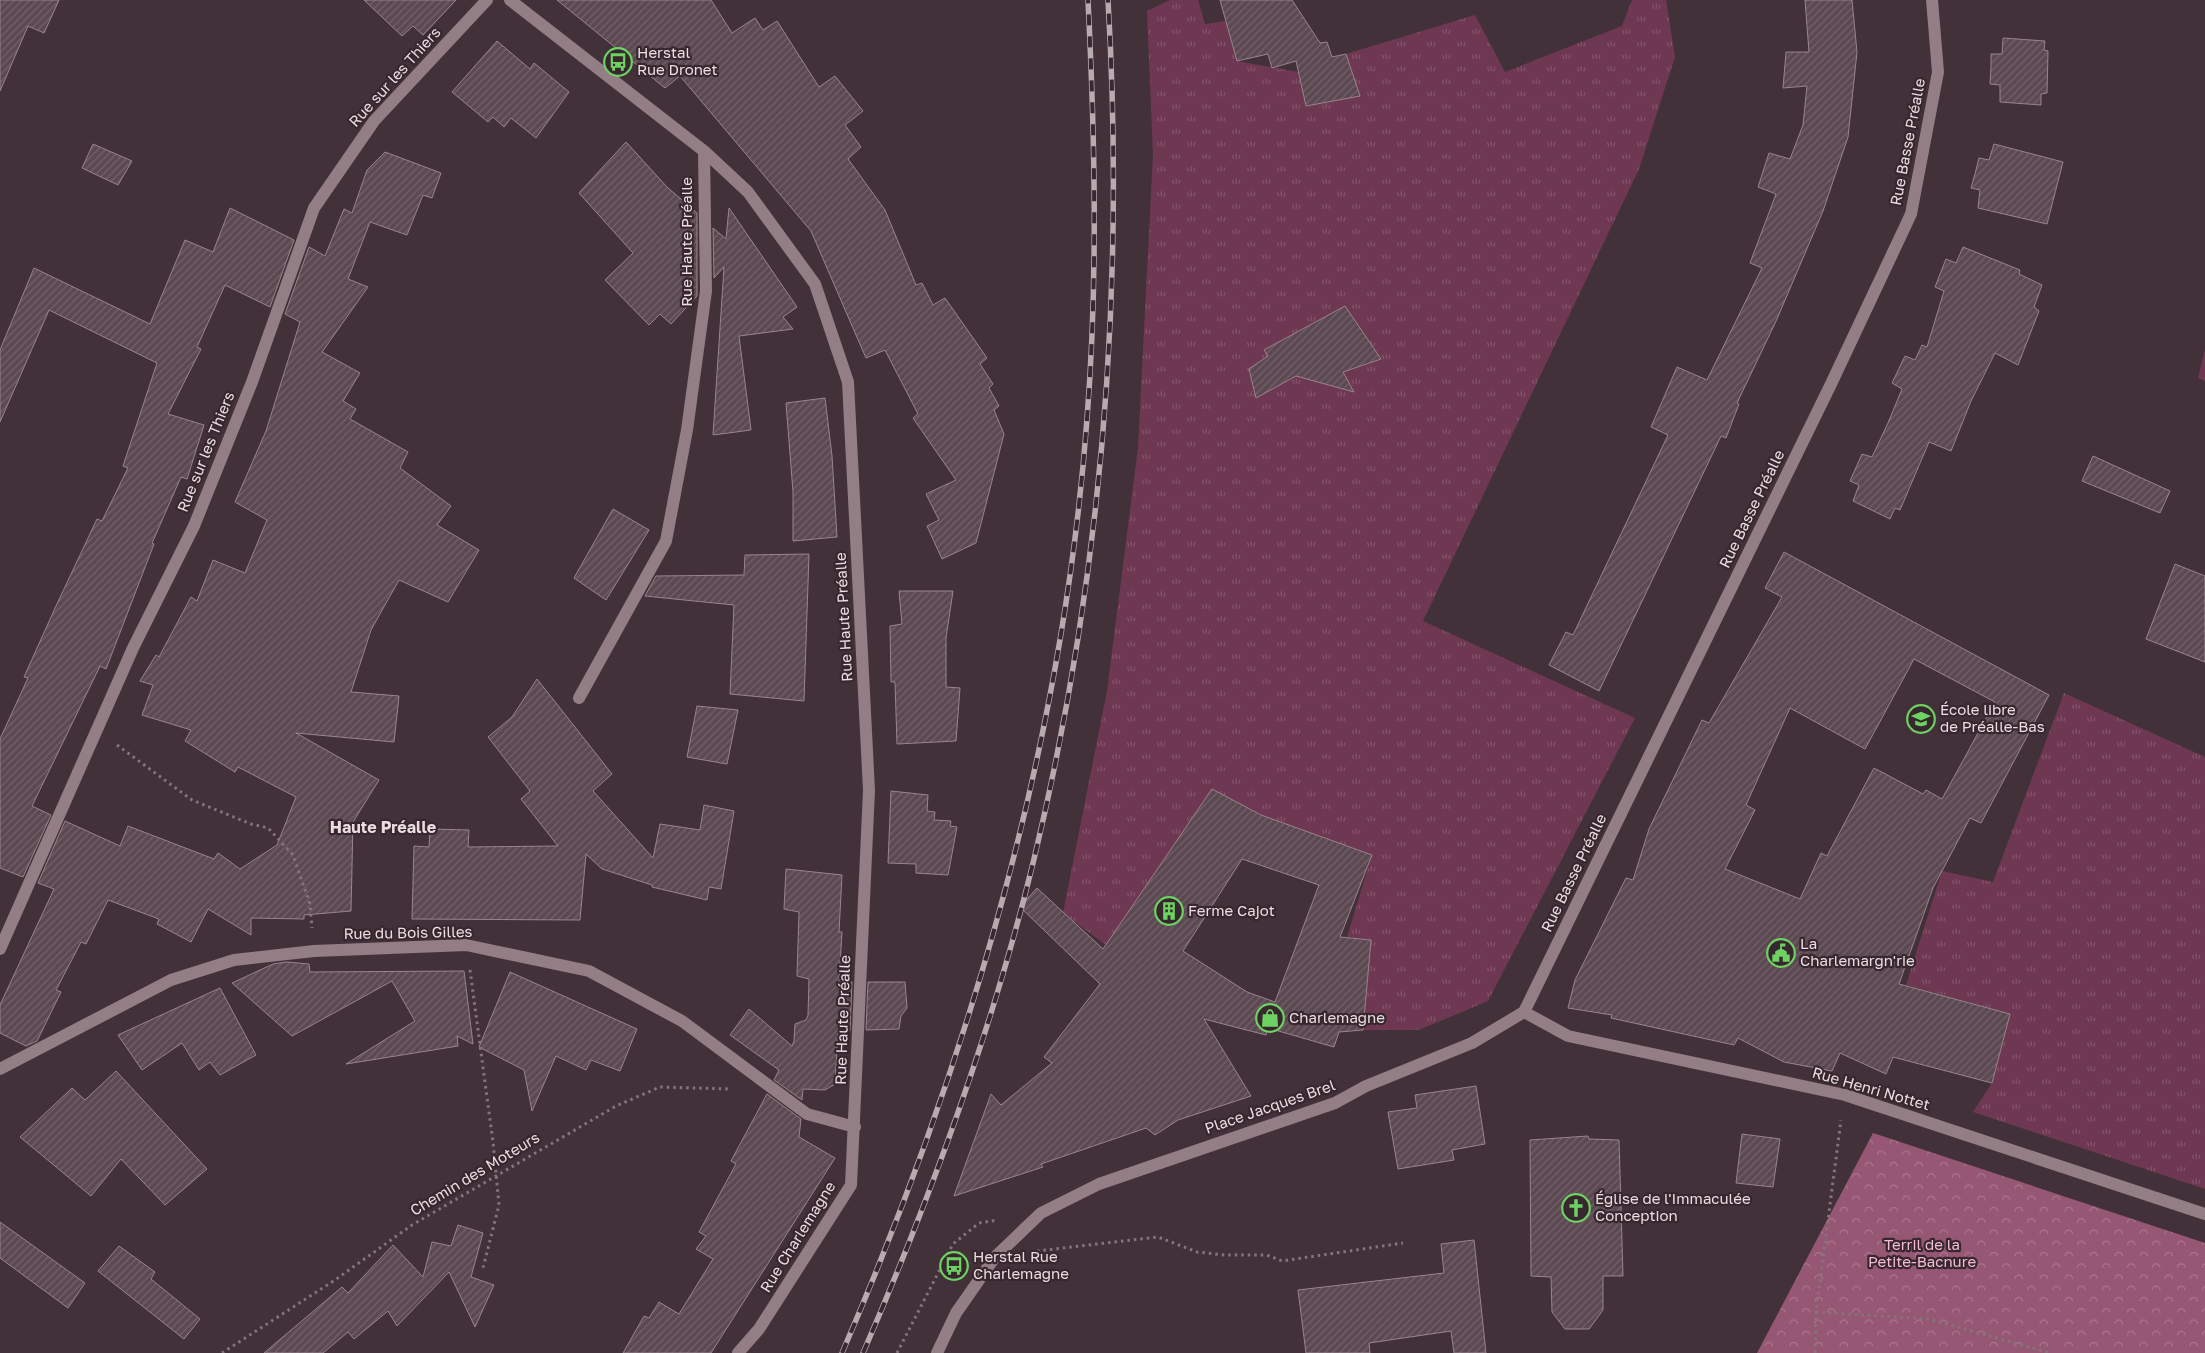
<svg xmlns="http://www.w3.org/2000/svg" width="2205" height="1353" viewBox="0 0 2205 1353" font-family="'Golos Text',sans-serif">
  <defs>
    <pattern id="grass-tufts" width="24" height="20" patternUnits="userSpaceOnUse" patternTransform="scale(1.25)"><rect width="24" height="20" fill="#6f3852"/><path d="M3 7l-1-3M5 7V3M7 7l1-3M15 17l-1-3M17 17v-4M19 17l1-3" fill="none" stroke="#84546b"/></pattern>
    <pattern id="forest-crowns" width="20" height="18" patternUnits="userSpaceOnUse" patternTransform="scale(1.25)"><rect width="20" height="18" fill="#955773"/><path d="M2 6a3 3 0 1 1 6 0M12 15a3 3 0 1 1 6 0" fill="none" stroke="#a9778d"/></pattern>
    <pattern id="building-hatch" width="6" height="6" patternUnits="userSpaceOnUse" patternTransform="scale(1.25)"><rect width="6" height="6" fill="#5b4850"/><path d="M-1 1l2-2M0 6l6-6M5 7l2-2" fill="none" stroke="#736269"/></pattern>
  </defs>
  <rect width="100%" height="100%" fill="#433139"/>
  <path fill="url(#grass-tufts)" d="M1170,0h28l7,24 21,-3 11,40 61,11 8,34 54,-10 -14,-42 129,-39 30,57 117,-46 10,-26h34l9,57 -36,112 -216,452 212,97 -147,283 -69,29h-56l8,-90 -24,-3 25,-82 -111,-40 -49,-25 -106,155 -43,-32 44,-222 31,-243 15,-293 -6,-144z
    M2205,350v31l-7,-3z
    M2064,693l141,64v432l-232,-77 19,-29 18,-69 -104,-29 36,-114 51,11z"/>
  <path fill="url(#forest-crowns)" d="M1873,1133l332,110v110h-448z"/>
  <path fill="url(#building-hatch)" stroke="#9a848d" fill-rule="evenodd" d="M0,0h59l-15,33 -16,-7 -28,65z
    M364,0h92l-33,35 -10,-9 -11,10z
    M557,0h154l21,33 23,-15 8,12 14,-9 42,66 16,-11 28,35 -18,14 16,22 -13,12 37,51 31,75 6,-2 11,22 12,-7 42,60 -7,6 13,20 -4,4 10,18 -5,4 10,24 -28,109 -34,16 -15,-33 12,-6 -13,-26 30,-14 -43,-62 5,-4 -33,-64 -19,8 -55,-127 -131,-155 -15,12z
    M1220,0h72l28,43 7,-1 5,15 14,-3 14,42 -54,10 -10,-45 -24,7 -4,-14 -31,7z
    M1805,0h47l5,52 -9,85 -25,74 -46,108 -40,84 2,1 -13,34 -5,-2 -122,255 -50,-26 17,-33 7,3 95,-200 -17,-8 26,-60 30,13 55,-112 -12,-5 26,-69 -18,-7 11,-34 21,6 13,-34 4,-39 -24,2 3,-36h23z
    M2003,38l42,3 -1,9 4,1 -1,42 -6,1v11l-41,-3v-17l-10,-1 1,-17v-13h11z
    M497,41l33,28 4,-6 35,29 -33,46 -25,-20 -7,9 -11,-10 -5,5 -36,-30z
    M626,142l41,45 30,26v83l-26,28 -11,-10 -11,11 -44,-45 28,-27 -54,-60z
    M93,144l39,17 -14,24 -36,-17z
    M1994,144l69,18 -16,62 -69,-16 2,-18 -9,-2 4,-14 4,-16 10,2z
    M385,152l56,21 -9,25 -9,-3 -16,40 -37,-13 -22,57 20,8 -46,65 38,21 -17,28 13,8 -6,10 58,33 -8,16 51,38 -14,19 42,25 -31,52 -49,-22 -28,50 -20,62 48,4 -5,46 -98,-9 83,47 -26,42 -2,89 -47,4v4l-53,-1v17l-43,-26 -17,33 -34,-18 2,-5 -51,-19 -22,44 -5,-2 -25,48 5,2 -24,49 -11,5 -26,-13v-28l54,-116 -16,-6 27,-62 55,25 8,-20 86,33 4,-6 22,16 37,-24 19,-48 -58,-30 -3,5 -50,-31 6,-11 -49,-15 11,-30 -13,-4 16,-26 3,2 32,-60 6,4 16,-41 32,13 22,-53 -32,-18 31,-71 34,-109 -15,-8 24,-67 16,9 19,-47 8,4 15,-43z
    M230,208l64,32 -24,67 -45,-22 -28,62 4,2 -33,65 36,11 -17,54 -6,-2 -29,66 2,1 -48,125 -6,-3 -68,140 19,9 -28,62 -23,-9v-129l28,-61 -4,-1 32,-71 41,-87 5,2 26,-53 -5,-2 34,-103 -108,-53 -49,112v-72l34,-82 116,56 35,-84 28,12z
    M729,208l68,99 -14,10 10,12 -54,7 12,94 -38,5 11,-168 -10,11 -1,-50 13,11z
    M1963,247l57,23 -1,4 23,11 -8,22 5,4 -21,54 -23,-12 -24,48 -20,50 -22,-9 -29,68 -5,-2 -5,11 -37,-18 6,-16 -9,-4 12,-27 10,3 16,-34 14,-34 -10,-6 13,-27 10,4 7,-15 5,2 17,-56 -9,-4 11,-28 10,4z
    M1345,306l36,53 -38,13 11,20 -58,-16 -40,22 -7,-29 19,-13 -4,-6z
    M825,398l7,58 5,81 -44,4v-49l-7,-89z
    M2093,456l77,35 -10,22 -78,-32z
    M613,509l36,21 -43,70 -32,-22z
    M1784,552l265,143 -68,128 -11,-5 -37,70 -34,96 111,30 -18,69 -99,-26 -7,17 -46,-21 -8,18 -48,-9 -46,-24 -4,7 -123,-27 1,-3 -44,-7 7,-28 51,-102 7,2 16,-51 53,-109 7,3 73,-126 -17,-9zM1914,659l81,43 -53,97 -16,-9 -3,4 -49,-26 -47,88 -6,-3 -21,46 -75,-30 30,-59 -9,-5 44,-97 75,41z
    M809,554l-5,147 -74,-7 4,-89 -89,-9 11,-20 88,-1 1,-20z
    M2175,564l30,12v86l-59,-23z
    M899,591h54l-7,47v49l14,1 -4,53 -59,3 -2,-62h-4l-1,-56 12,-2z
    M537,679l75,95 -19,17 60,67 7,-34 40,6 4,-25 30,6 -13,78 -12,-2 -2,13 -55,-13v-2l-50,-16 -16,-15 -6,66 -168,-1 2,-73 15,1 1,-18 39,1 -1,17 90,-1 -37,-47 9,-8 -42,-54 24,-20z
    M697,706l41,4 -11,54 -40,-7z
    M1212,789l49,26 111,40 -32,82 31,3 -8,90 -24,2 -5,15 -66,-19 -2,7 -62,-16 47,77 -73,24 -23,15 -9,-7 -105,36 2,3 -89,29 37,-102 10,11 51,-42 -8,-6 56,-73 -80,-77 17,-19 66,61zM1242,859l77,26 -44,117 -28,-10 -64,-41z
    M891,791l37,4 -1,16 8,1 -1,8 17,1 -1,5 7,1 -9,48 -32,-2v-9l-28,-1z
    M786,869l56,6 -3,57h3l-3,49 13,1 -2,49h-12l-3,53 -10,6 -22,-1 -1,11 -28,-20 5,-10 -49,-35 19,-26 43,37 2,-5 1,-17 11,-4 2,-5 1,-36 -12,-3 2,-64 -15,-3z
    M287,962l22,2 1,8 154,-1 9,73 -16,-8 1,10 -112,18 69,-43 -23,-40 -100,55 -60,-53 41,-19z
    M510,972l127,57 -17,42 -29,-11 -5,10 -30,-14 -24,55 -8,-41 -45,-23z
    M868,982h37l2,26 -6,8 -2,13 -33,1z
    M220,988l36,67 -36,20 -10,-13 -11,8 -17,-27 -40,27 -24,-35z
    M116,1071l91,98 -42,36 -44,-46 -30,37 -71,-59 52,-49 13,12z
    M1476,1086l9,58 -33,6 2,10 -56,9 -10,-57 29,-4 -2,-13z
    M767,1094l34,25 -2,18 36,21 -124,195h-88l21,-37 5,2 10,-16 20,12 34,-55 -17,-10 10,-13 -7,-4 37,-68 -5,-3z
    M1742,1134l38,5 -7,48 -37,-4z
    M1588,1136l1,3 30,1 4,136h-20v34l-14,19h-24l-13,-17 -1,-35 -20,-1 -1,-136z
    M0,1222l85,61 -17,25 -68,-50z
    M458,1225l25,8 -12,44 23,8 -19,42 -26,-55 -52,54 -9,-15 -34,28 -6,-7 -25,21h-59l78,-66 6,6 45,-48 30,32 9,-35 19,4z
    M1474,1240l12,113h-32l-3,-22 -82,12 1,10h-64l-8,-63 146,-17 -3,-29z
    M119,1246l36,26 -4,7 49,40 -16,20 -86,-68z"/>
  <g fill="none" stroke-linecap="round" stroke-linejoin="round">
    <path stroke="#84757b" stroke-width="3" stroke-dasharray="2.5 4" stroke-linecap="butt" d="M117,745l75,55 59,24 17,4 25,27 17,49 2,24
      M470,970l23,172 6,63 -16,63
      M1037,1251l121,-14 39,15 28,3h42l15,6 121,-18
      M1816,1312l113,7 121,34
      M222,1353l113,-73 77,-55 204,-119 44,-19 71,2
      M897,1353l56,-109 26,-21 19,-3
      M1815,1353l1,-41 25,-192"/>
    <path stroke="#937e86" stroke-width="12" d="M510,0l194,151 44,41 67,92 33,98 21,408 -18,395 -92,144 -21,24
      M579,698l87,-157 21,-111 19,-139 -2,-140
      M0,949l133,-301 61,-122 58,-144 62,-174 60,-87 113,-121
      M1524,1012l44,24 277,59 360,119
      M0,1069l171,-89 63,-20 80,-9 152,-6 123,26 93,50 125,93 48,13"/>
    <path stroke="#937e86" stroke-width="12" d="M937,1353l19,-40 39,-56 46,-44 58,-29 236,-81 31,-17 106,-43 52,-31 307,-628 80,-170 27,-142 -6,-72"/>
    <defs>
      <path id="rail" d="M842,1353c128,-296 221,-611 245,-934 11,-140 8,-279 1,-419
        M863,1353c69,-159 130,-325 171,-494 68,-282 91,-570 74,-859"/>
    </defs>
    <use href="#rail" stroke="#b8abb0" stroke-width="5.5"/>
    <use href="#rail" stroke="#39272f" stroke-width="4" stroke-dasharray="11" stroke-linecap="butt"/>
  </g>
  <defs>
    <symbol id="bus-ring" viewBox="-11 -11 22 22"><circle r="9.5" fill="#39272f" stroke="#6cd362" stroke-width="1.5"/><path d="M-5-6H5V4H4V6H2V4H-2V6H-4V4H-5ZM-3.5-4V0h7V-4ZM-3.5 1.2v1.5H-2V1.2ZM2 1.2v1.5H3.5V1.2Z" fill="#6cd362"/></symbol>
    <symbol id="school-ring" viewBox="-11 -11 22 22"><circle r="9.5" fill="#39272f" stroke="#6cd362" stroke-width="1.5"/><path d="M0-5L7-2L0 1L-7-2ZM-4 1L0 2.5L4 1V4Q0 6-4 4Z" fill="#6cd362"/></symbol>
    <symbol id="building-ring" viewBox="-11 -11 22 22"><circle r="9.5" fill="#39272f" stroke="#6cd362" stroke-width="1.5"/><path d="M-4-6H4V6H1V3H-1V6H-4ZM-2.5-4.3h1.7v1.8h-1.7ZM.8-4.3h1.7v1.8H.8ZM-2.5-1h1.7V.8h-1.7ZM.8-1h1.7V.8H.8Z" fill="#6cd362"/></symbol>
    <symbol id="civic-ring" viewBox="-11 -11 22 22"><circle r="9.5" fill="#39272f" stroke="#6cd362" stroke-width="1.5"/><path d="M-.6-6.5H3V-4.5H.6V-3L4-1V1h2V6H-6V1h2V-1L-.6-3ZM-1.2 2.5V6h2.4V2.5Z" fill="#6cd362"/></symbol>
    <symbol id="shop-ring" viewBox="-11 -11 22 22"><circle r="9.5" fill="#39272f" stroke="#6cd362" stroke-width="1.5"/><path d="M-5-2.5h2.3a2.7 3.5 0 0 1 5.4 0H5L5.5 6h-11ZM-1.5-2.5h3a1.5 2.3 0 0 0-3 0Z" fill="#6cd362"/></symbol>
    <symbol id="church-ring" viewBox="-11 -11 22 22"><circle r="9.5" fill="#39272f" stroke="#6cd362" stroke-width="1.5"/><path d="M-1.2-6h2.4v3.5h3.3v2.4h-3.3V6h-2.4V-.1h-3.3v-2.4h3.3Z" fill="#6cd362"/></symbol>
  </defs>
  <g fill-rule="evenodd">
    <use href="#bus-ring" x="602" y="46" width="32" height="32"/>
    <use href="#school-ring" x="1905" y="703" width="32" height="32"/>
    <use href="#building-ring" x="1153" y="895" width="32" height="32"/>
    <use href="#civic-ring" x="1765" y="937" width="32" height="32"/>
    <use href="#shop-ring" x="1254" y="1002" width="32" height="32"/>
    <use href="#church-ring" x="1560" y="1192" width="32" height="32"/>
    <use href="#bus-ring" x="938" y="1250" width="32" height="32"/>
  </g>
  <g text-anchor="middle" stroke-width="4.5" stroke-linejoin="round" paint-order="stroke">
    <g font-size="15" fill="#eadee2" stroke="#39272f" text-anchor="start">
      <text x="637" y="58">Herstal<tspan x="637" dy="17">Rue Dronet</tspan></text>
      <text x="1940" y="715">École libre<tspan x="1940" dy="17">de Préalle-Bas</tspan></text>
      <text x="1188" y="916">Ferme Cajot</text>
      <text x="1800" y="949">La<tspan x="1800" dy="17">Charlemargn'rie</tspan></text>
      <text x="1289" y="1023">Charlemagne</text>
      <text x="1595" y="1204">Église de l'Immaculée<tspan x="1595" dy="17">Conception</tspan></text>
      <text x="973" y="1262">Herstal Rue<tspan x="973" dy="17">Charlemagne</tspan></text>
    </g>
    <g font-size="15" fill="#eadee2" stroke="#39272f">
      <text transform="translate(395 77) rotate(-48)" y="5">Rue sur les Thiers</text>
      <text transform="translate(1908 142) rotate(-79)" y="5">Rue Basse Préalle</text>
      <text transform="translate(687 242) rotate(-90)" y="5">Rue Haute Préalle</text>
      <text transform="translate(206 452) rotate(-68)" y="5">Rue sur les Thiers</text>
      <text transform="translate(1752 509) rotate(-64)" y="5">Rue Basse Préalle</text>
      <text transform="translate(844 617) rotate(-93)" y="5">Rue Haute Préalle</text>
      <text transform="translate(1574 873) rotate(-64)" y="5">Rue Basse Préalle</text>
      <text transform="translate(408 933) rotate(-1)" y="5">Rue du Bois Gilles</text>
      <text transform="translate(843 1020) rotate(-88)" y="5">Rue Haute Préalle</text>
      <text transform="translate(1871 1089) rotate(16)" y="5">Rue Henri Nottet</text>
      <text transform="translate(1270 1107) rotate(-19)" y="5">Place Jacques Brel</text>
      <text transform="translate(475 1174) rotate(-31)" y="5">Chemin des Moteurs</text>
      <text transform="translate(798 1237) rotate(-58)" y="5">Rue Charlemagne</text>
    </g>
    <g font-size="15" fill="#f4bcd3" stroke="#39272f">
      <text x="1922" y="1250">Terril de la<tspan x="1922" dy="17">Petite-Bacnure</tspan></text>
    </g>
    <g font-size="16" font-weight="bold" fill="#eadee2" stroke="#39272f">
      <text x="383" y="833">Haute Préalle</text>
    </g>
  </g>
</svg>
